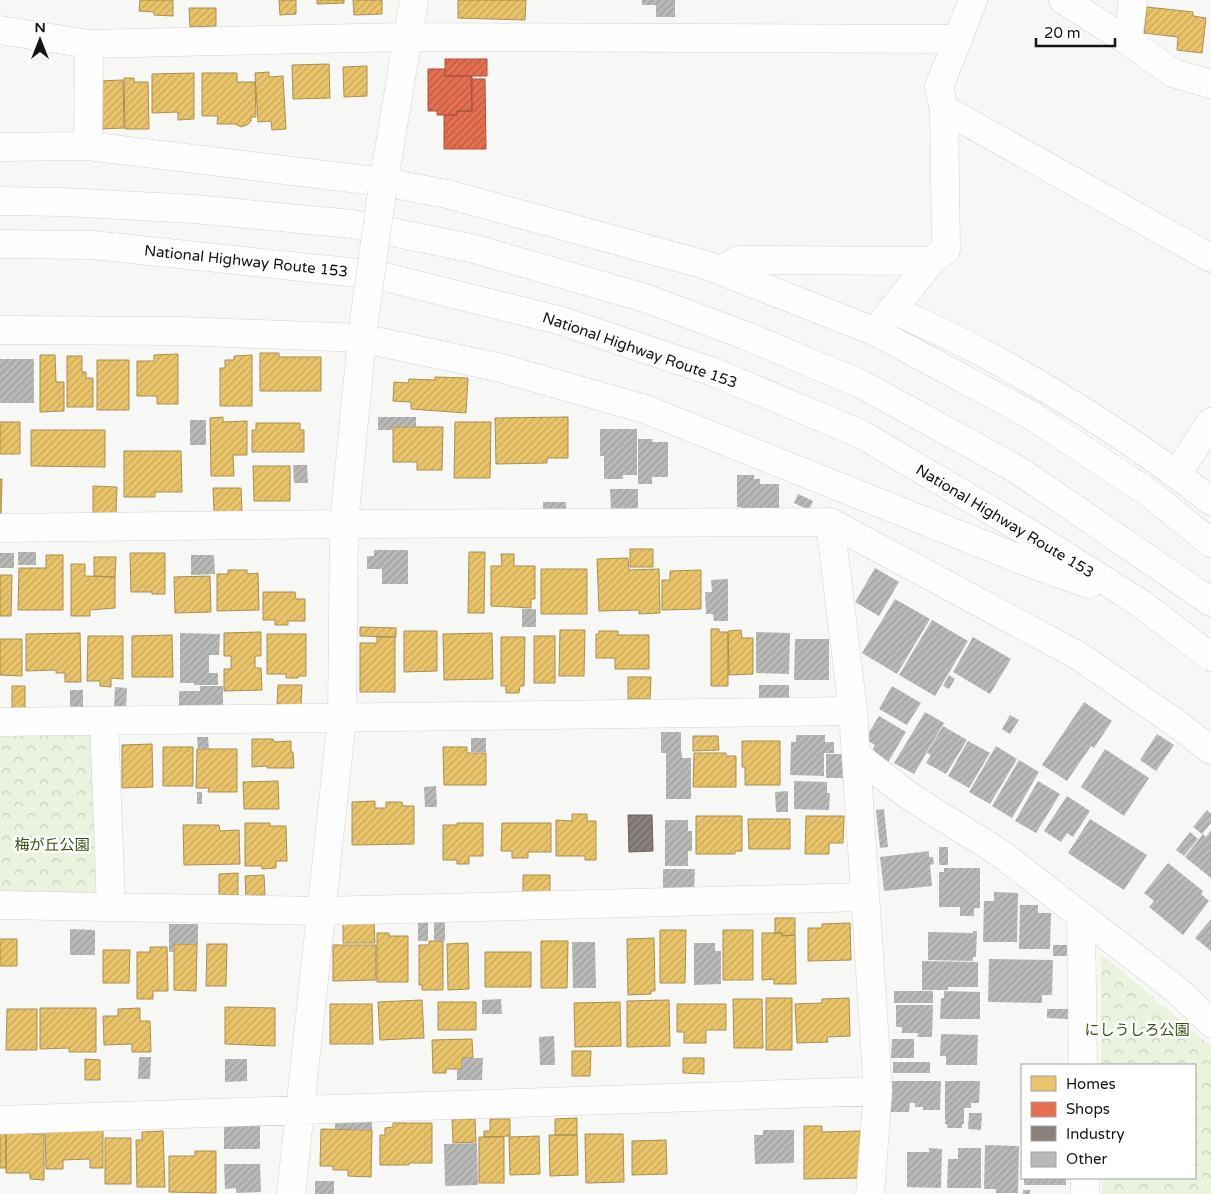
<svg xmlns="http://www.w3.org/2000/svg" width="1211" height="1194" viewBox="0 0 1211 1194" font-family="'Varela Round','Noto Sans JP',sans-serif">
  <defs>
    <pattern id="park-crowns" width="20" height="18" patternUnits="userSpaceOnUse" patternTransform="scale(1.25)"><rect width="20" height="18" fill="#e9f3dd"/><path d="M2 6a3 3 0 1 1 6 0M12 15a3 3 0 1 1 6 0" fill="none" stroke="#c7cfbd"/></pattern>
    <pattern id="homes-hatch" width="6" height="6" patternUnits="userSpaceOnUse" patternTransform="scale(1.25)"><rect width="6" height="6" fill="#e9c46a"/><path d="M-1 1l2-2M0 6l6-6M5 7l2-2" fill="none" stroke="#c7a85b"/></pattern>
    <pattern id="shops-hatch" width="6" height="6" patternUnits="userSpaceOnUse" patternTransform="scale(1.25)"><rect width="6" height="6" fill="#e76f51"/><path d="M-1 1l2-2M0 6l6-6M5 7l2-2" fill="none" stroke="#ba5a42"/></pattern>
    <pattern id="industry-hatch" width="6" height="6" patternUnits="userSpaceOnUse" patternTransform="scale(1.25)"><rect width="6" height="6" fill="#8a817c"/><path d="M-1 1l2-2M0 6l6-6M5 7l2-2" fill="none" stroke="#706864"/></pattern>
    <pattern id="building-hatch" width="6" height="6" patternUnits="userSpaceOnUse" patternTransform="scale(1.25)"><rect width="6" height="6" fill="#b9b9b8"/><path d="M-1 1l2-2M0 6l6-6M5 7l2-2" fill="none" stroke="#9e9e9d"/></pattern>
  </defs>
  <rect width="100%" height="100%" fill="#f7f7f6"/>
  <path fill="url(#park-crowns)" d="M0,724l99,1 6,174 -105,-3z
    M1101,954l110,92v148h-109v-16h93v-113h-94z"/>
  <path fill="url(#homes-hatch)" stroke="#a98f50" d="M140,0h33v16l-19,-1v-3l-15,-1z
    M279,0h17v14l-16,1z
    M317,0h27v3l-27,1z
    M353,0h29v14l-28,1z
    M458,0h68l-1,20 -67,-2z
    M1147,7l46,5v4l13,2 -4,35 -25,-3 1,-13 -34,-4z
    M189,8h27v18l-26,1z
    M329,64l1,34 -37,1 -1,-34z
    M367,66v30l-23,1 -1,-30z
    M269,72v5l14,-1 3,53 -14,1 -1,-9 -13,1 -3,-49z
    M194,73v46l-16,1v-8l-26,1v-39z
    M202,73h35v9h18l1,35h-5v4l-4,4 -6,2 -6,-3h-18l1,-8h-16z
    M124,78h10v4h14l1,47h-24z
    M123,80l1,48 -25,1v-48z
    M260,353h19v4h42v34h-61z
    M178,354v50h-21v-8h-20v-35h17v-6z
    M40,355h15l1,27h8v29l-24,1z
    M252,355v51h-32v-38h5v-8h9v-4z
    M67,356h15v16h4v6h7v29h-26z
    M97,360h32v50h-32z
    M435,377l33,1 -2,35 -55,-4v-7l-18,-1 1,-19 14,1 1,-4 26,1z
    M223,417v5l24,-1v34h-14l1,21h-23l-1,-58z
    M568,417v41h-21v5l-51,1 -1,-46z
    M0,422h20v32h-20z
    M455,422h36l-1,56h-36z
    M256,423h44v7h4v22h-52v-22h4z
    M393,427h50l-1,43h-25v-8h-24z
    M31,430h74v37l-74,-1z
    M124,451h57l1,41h-27v5h-31z
    M253,466h37v35h-36z
    M0,479h2l-1,35h-1z
    M93,486l24,1 -1,27h-23z
    M213,488h28l1,24h-28z
    M630,549h23v18h-23z
    M469,552h16l-1,61h-16z
    M130,553h35v41h-13v-2h-21z
    M501,554h13v12h21v33h-4v9l-40,-2v-40h11z
    M46,555h17v55h-45l1,-42h27z
    M94,557h22l-1,20 -21,-1z
    M628,558l1,12 30,-1 1,44 -21,1v-4l-40,1 -2,-52z
    M71,564h14v12l30,1v31l-25,2v6h-19z
    M541,569h46v45h-46z
    M228,570h19v4l11,-1 1,37 -42,1v-37h11z
    M701,570v39l-39,1v-30h8v-9z
    M0,575h12l-1,41h-11z
    M210,576l1,36 -36,1 -1,-36z
    M263,592h32l1,7h9v22h-17v4h-13v-5h-12z
    M360,627l36,1v9l-36,-1z
    M711,629h8v3h9v54h-17z
    M560,630h25l-1,46h-25z
    M741,630l1,8h11v36l-24,1 -1,-44z
    M404,631h33v40l-33,1z
    M599,631h19v4h31v34h-34v-11h-19v-24h3z
    M261,632v24h-6v12h6l1,22 -38,1v-22h7v-13h-7v-23z
    M80,633l1,49h-16v-9h-9v-3l-30,1v-37z
    M492,633l1,46 -49,1 -1,-46z
    M267,634h39v42h-8v2h-12v-4h-19z
    M172,635l1,42h-41v-41z
    M88,636h35v43l-12,-1v9l-11,-1v-5h-13z
    M534,636h21v47h-21z
    M377,637h18v55h-35v-49h17z
    M501,637h24l-1,49h-4l-1,7h-13v-7h-5z
    M0,639h22v37l-22,-1z
    M628,677h23l-1,22h-22z
    M278,685h24l-1,20 -24,-1z
    M12,686h13v25l-13,-1z
    M693,736h25l1,14 -26,1z
    M252,739h21l1,3 17,-1v11h2l1,16h-27v-2l-15,1z
    M742,741h38v44h-35v-18h-3z
    M152,744l1,43 -31,1v-43z
    M163,747h30v39h-30z
    M443,747h24v6h19v32h-42z
    M197,749h40v43h-29l1,-4h-13z
    M694,753h32v3h10v31h-43z
    M278,781l1,28h-35l-1,-27z
    M375,801v7h11v-6h16l1,4h11v38l-62,1v-43z
    M572,814h15v7h9v39h-11v-4h-29v-36l16,1z
    M696,816h46v35h-7v3h-39z
    M806,816h38l-1,27h-14v11h-24z
    M748,819h42v30h-41z
    M245,823h25v3h16l1,35h-11v7l-14,1v-3h-17z
    M457,823h26v33h-14v8h-12v-4h-14v-35h14z
    M502,823h49v29h-23v6h-16v-7h-11z
    M183,825h36l1,6 19,-1 1,34 -56,1z
    M238,873v22h-19v-21z
    M264,875l1,20 -19,1 -1,-20z
    M523,875h27v18h-27z
    M775,918h20v17l-13,1v-3h-7z
    M374,923l1,20h-32v-19z
    M850,923l1,37 -43,1v-33h14v-4z
    M660,930h26l-1,53h-25z
    M723,930h30v50h-30z
    M377,933h12v3h19v46h-31z
    M762,933h20v3l13,-1 1,49h-22v-5l-12,1z
    M654,938l1,53h-4v3l-23,1 -1,-56z
    M0,939h17v27h-17z
    M429,941h14v49h-21v-5h-3v-40h10z
    M541,941h27l-1,47h-26z
    M468,943l1,46 -21,1 -1,-46z
    M174,944h23l-1,47 -22,-1z
    M207,944h20l-1,42h-20z
    M333,945h43v35l-43,1z
    M150,947h17l1,44h-15v8h-16v-47h13z
    M103,950h27l-1,33h-26z
    M485,952h46v35h-46z
    M766,998h26v52h-26z
    M849,998l1,38 -23,1 1,5 -31,1 -2,-39 27,-1v-4z
    M733,999h29l1,49h-29z
    M422,1000l2,38 -44,2 -2,-38z
    M669,1000l1,46 -43,1v-46z
    M438,1002h38v28h-38z
    M620,1002l1,44 -46,1 -1,-44z
    M330,1004h42l1,40h-43z
    M677,1004h49v26h-20v13h-22v-11h-7z
    M225,1007l50,1v38l-50,-2z
    M40,1008h56v44h-27v-4l-29,1z
    M140,1008v13h10l1,31h-19v-8l-28,1 -1,-29h15v-7z
    M7,1009h30v41h-31z
    M472,1039l1,19h-11v11h-16v4h-13l-1,-33z
    M572,1051h19l-1,25h-18z
    M683,1058h21v16l-21,-1z
    M85,1059l15,1v20h-15z
    M577,1118v17h-22v-16z
    M452,1119h23l1,23 -23,1z
    M490,1119h20v17l-26,1v-6h6z
    M393,1123h39v40h-23v2h-29v-30h5v-7l8,-1z
    M103,1125v43h-13v-9l-27,1v9h-17l-1,-43z
    M0,1126h6v42h-6z
    M6,1126h26v8h12v46l-14,-1v-6h-24z
    M804,1126h18v6l38,-1 1,47 -57,1z
    M321,1129l51,1 -1,47 -23,-1v-6h-15v-4h-13z
    M163,1131l2,56h-28l-1,-47h6v-8z
    M585,1134h38l1,48 -38,1z
    M549,1135h28l1,40 -28,1z
    M539,1136l1,38 -30,1 -1,-38z
    M479,1137h25v46h-25z
    M105,1138h26v46h-26z
    M666,1140l1,34 -35,1v-34z
    M195,1151h21v42l-47,-1v-36h26z"/>
  <path fill="url(#shops-hatch)" stroke="#a8543e" d="M445,59h42v17h-42z
    M428,69h17v7h27v35h-15v4h-20v-4h-9z
    M471,79h14l1,70h-42v-34h13v-4h15z"/>
  <path fill="url(#industry-hatch)" stroke="#67605c" d="M628,815h24l1,36 -24,1z"/>
  <path fill="url(#building-hatch)" d="M642,0h33v17h-19v-12h-14z
    M0,359h34v44h-34z
    M378,417h38v10h-23v3h-15z
    M190,420h16v25h-16z
    M600,429h37v46h-14v4h-19v-23h-4z
    M638,439h15l-1,3h16v35h-16v7h-14z
    M293,465h14l1,18h-14z
    M737,475h17v4h6v5h19v27l-38,-1v-3h-4z
    M610,489h28v20l-27,1z
    M798,494l15,7 -4,9 -15,-7z
    M543,502h23v9h-23z
    M374,550h34v34h-26v-15h-15v-13h7z
    M18,552h18v13h-18z
    M0,553h14v15h-14z
    M191,555h23l1,19 -24,1z
    M875,568l24,14 -20,34 -24,-14z
    M728,579v42h-14l-1,-7h-7l-1,-22h7l-1,-12z
    M895,599l35,20 -33,55 -35,-21z
    M522,609h14v18h-14z
    M932,620l36,21 -33,55 -36,-21z
    M756,632l34,1 -1,41 -33,-1z
    M180,633l40,1 -1,21h-10v18h9v12h-24v-2h-14z
    M973,637l38,22 -21,35 -37,-22z
    M795,639h34v41h-35z
    M949,675l6,4 -6,10 -6,-3z
    M759,685h30v20l-30,-1z
    M200,686h23v24l-44,1v-20h21z
    M892,686l29,17 -14,22 -28,-16z
    M115,687l12,1 -1,22 -12,-1z
    M70,690h13v22h-13z
    M1084,702l28,19 -18,27 -3,-2 -24,35 -25,-16z
    M925,712l19,11 -30,51 -20,-11z
    M1010,715l9,5 -9,14 -8,-5z
    M879,716l27,16 -19,32 -17,-10 5,-9 -10,-6z
    M943,726l24,14 -21,34 -20,-11 5,-8 -4,-2z
    M661,732h20v21h-20z
    M1157,734l17,11 -18,26 -16,-11z
    M796,735h29v7h9v11h-10v23l-34,-1 1,-33h5z
    M197,737h11l1,12h-11z
    M471,738h15v14h-15z
    M968,741l22,12 -21,35 -21,-12z
    M996,746l21,13 -27,45 -21,-12z
    M1105,749l44,29 -25,38 -43,-29z
    M666,753h16v5h9v41h-25z
    M826,754h18v24h-18z
    M1019,760l20,12 -27,46 -20,-12z
    M794,781l33,1v11h3l-1,17 -35,-1z
    M1038,781l22,13 -24,39 -21,-12z
    M436,786l1,21h-12l-1,-20z
    M788,791v21h-12l-1,-20z
    M197,792h5v12h-5z
    M1067,796l23,15 -17,26 -6,-4 -6,9 -17,-11z
    M884,809l4,38 -8,1 -4,-38z
    M1207,810l4,4v9l-9,11 -9,-7z
    M1090,819l57,36 -23,35 -56,-37z
    M665,820h23v11h4v20h-4v15h-23z
    M1211,830v48l-26,-21 18,-23 3,3z
    M1190,832l8,7 -14,17 -8,-6z
    M939,847h9v18h-9z
    M929,851v6h4l1,7 -4,1 2,21 -48,5 -4,-34z
    M1168,863l35,28 -2,3 8,7 -26,34 -34,-28 5,-6 -10,-8z
    M944,868h36v40h-6v8h-14v-9h-21v-35h5z
    M663,869h32l-1,24h-31z
    M994,892l24,1 -1,49h-34l1,-41h10z
    M1020,905h18v8h13l-1,36h-31z
    M1211,919v32l-16,-13z
    M434,921h11v20h-11z
    M418,922h10v19h-10z
    M169,924h29v20h-24v8h-5z
    M70,929l25,1v25h-25z
    M973,931h4l-1,26h-3v4l-45,-1v-28l45,1z
    M572,942h23l1,46h-23z
    M694,943h21v8h6v33l-27,1z
    M1053,945h19v11h-19z
    M989,959l64,1 -1,35h-10v8l-54,-1z
    M922,961l56,1v25h-30v3h-26z
    M894,991h39v12h-39z
    M944,991l36,1v27h-40l1,-21h3z
    M501,999l1,15h-20v-14z
    M896,1005h37l-1,32h-15l1,-4h-16v-6h-6z
    M1047,1009h22l-1,10 -21,-1z
    M941,1034l37,1 -1,30h-31v-9h-6z
    M554,1036l1,29h-15l-1,-28z
    M892,1039h22v19h-23z
    M139,1057h12l-1,22h-12z
    M462,1058h21l-1,22h-25v-11h5z
    M225,1059h22v22l-22,1z
    M893,1062h37v11h-37z
    M890,1081h51l-1,29h-17v-3h-8v-4h-5l-1,9h-20z
    M945,1081h35l-1,22h-8v5h-7v16h-2v4h-15v-4h-2z
    M969,1113h13l-1,17 -13,-1z
    M335,1120l37,1v9l-37,-1z
    M224,1124h36v25h-36z
    M763,1130h31v33l-39,1 -1,-29h9z
    M477,1143l1,42 -33,1 -1,-42z
    M985,1145l34,1 -1,47h-22v-4h-12z
    M929,1148l13,1 -1,39 -34,-1v-35h22z
    M958,1148h23v40h-34l1,-29h10z
    M224,1164h36l1,28 -25,1v-5l-11,1z
    M1024,1178h42v7h-42z
    M315,1181h19v13h-19z
    M1023,1190h7v4h-7z"/>
  <g fill="none" stroke-linecap="round" stroke-linejoin="round">
    <defs>
      <path id="minor" d="M1063,0l65,41 45,32 38,11
        M0,30l89,14
        M1128,41l5,-41
        M944,109l267,149
        M88,146l1,-102 317,-7 553,2
        M0,147l88,-1 295,36 64,12 259,71 170,67 153,82 120,79 62,50
        M382,192l32,-192
        M721,270l17,-10 193,1
        M892,309c31,15 63,29 93,45 79,43 155,91 226,147
        M882,323l49,-62 15,-12 -2,-140 -5,-22 34,-87
        M0,330l180,1 181,7
        M1177,474l34,-52
        M830,522l23,189 25,380 -8,103
        M0,528l344,-4 486,-2 249,134 98,68 34,26
        M104,721l7,186
        M0,722l853,-11
        M856,755l56,43 88,55 178,138 33,32
        M0,905l321,6 544,-14
        M1081,916l2,149
        M0,1120l878,-29
        M1085,1178v16
        M291,1194l51,-476 2,-194 19,-196"/>
      <path id="highway" d="M0,201l63,1 131,7 158,15 123,25 170,49 99,37 117,49 157,86 193,132
        M0,244l93,1 284,30 185,46 154,52 145,61 173,102 106,67 71,54
        M361,338l136,29 148,42 382,153 62,22"/>
    </defs>
    <use href="#minor" stroke="#d3d3d2" stroke-width="29"/>
    <use href="#highway" stroke="#d3d3d2" stroke-width="29"/>
    <use href="#minor" stroke="#fefefe" stroke-width="28"/>
    <use href="#highway" stroke="#fefefe" stroke-width="28"/>
    <defs>
      <path id="minor-bridge" d="M363,328l19,-136"/>
    </defs>
    <use href="#minor-bridge" stroke="#d3d3d2" stroke-width="29" stroke-linecap="butt"/>
    <use href="#minor-bridge" stroke="#fefefe" stroke-width="28"/>
  </g>
  <g text-anchor="middle" stroke-width="5" stroke-linejoin="round" paint-order="stroke">
    <g font-size="15" fill="#141413" stroke="#fff">
      <text transform="translate(246 261) rotate(6)" y="5">National Highway Route 153</text>
      <text transform="translate(640 350) rotate(19)" y="5">National Highway Route 153</text>
      <text transform="translate(1005 521) rotate(31)" y="5">National Highway Route 153</text>
    </g>
    <g font-size="15" fill="#394d11" stroke="#fff">
      <text x="52" y="850">梅が丘公園</text>
      <text x="1137" y="1035">にしうしろ公園</text>
    </g>
  </g>
  <rect x="1021" y="1064" width="175" height="115" fill="#ffffff" stroke="#a1a1a1"/>
  <rect x="1031" y="1076" width="25" height="15" fill="#e9c46a" stroke="#a1a1a1"/>
  <text x="1066" y="1089" font-size="15" fill="#141413">Homes</text>
  <rect x="1031" y="1102" width="25" height="15" fill="#e76f51" stroke="#a1a1a1"/>
  <text x="1066" y="1114" font-size="15" fill="#141413">Shops</text>
  <rect x="1031" y="1126" width="25" height="15" fill="#8a817c" stroke="#a1a1a1"/>
  <text x="1066" y="1139" font-size="15" fill="#141413">Industry</text>
  <rect x="1031" y="1152" width="25" height="15" fill="#b9b9b8" stroke="#a1a1a1"/>
  <text x="1066" y="1164" font-size="15" fill="#141413">Other</text>
  <g transform="translate(40 40)" stroke="#ffffff" stroke-width="4" paint-order="stroke">
  <path d="M0-4L9 19L0 12L-9 19Z" fill="#141413"/>
  <text y="-8" font-size="14" font-weight="bold" text-anchor="middle" fill="#141413">N</text>
  </g>
  <path d="M1036 38v8h79v-8" fill="none" stroke="#141413" stroke-width="2.5"/>
  <text x="1044" y="38" font-size="15" fill="#141413" stroke="#ffffff" stroke-width="4" paint-order="stroke">20 m</text>
</svg>
